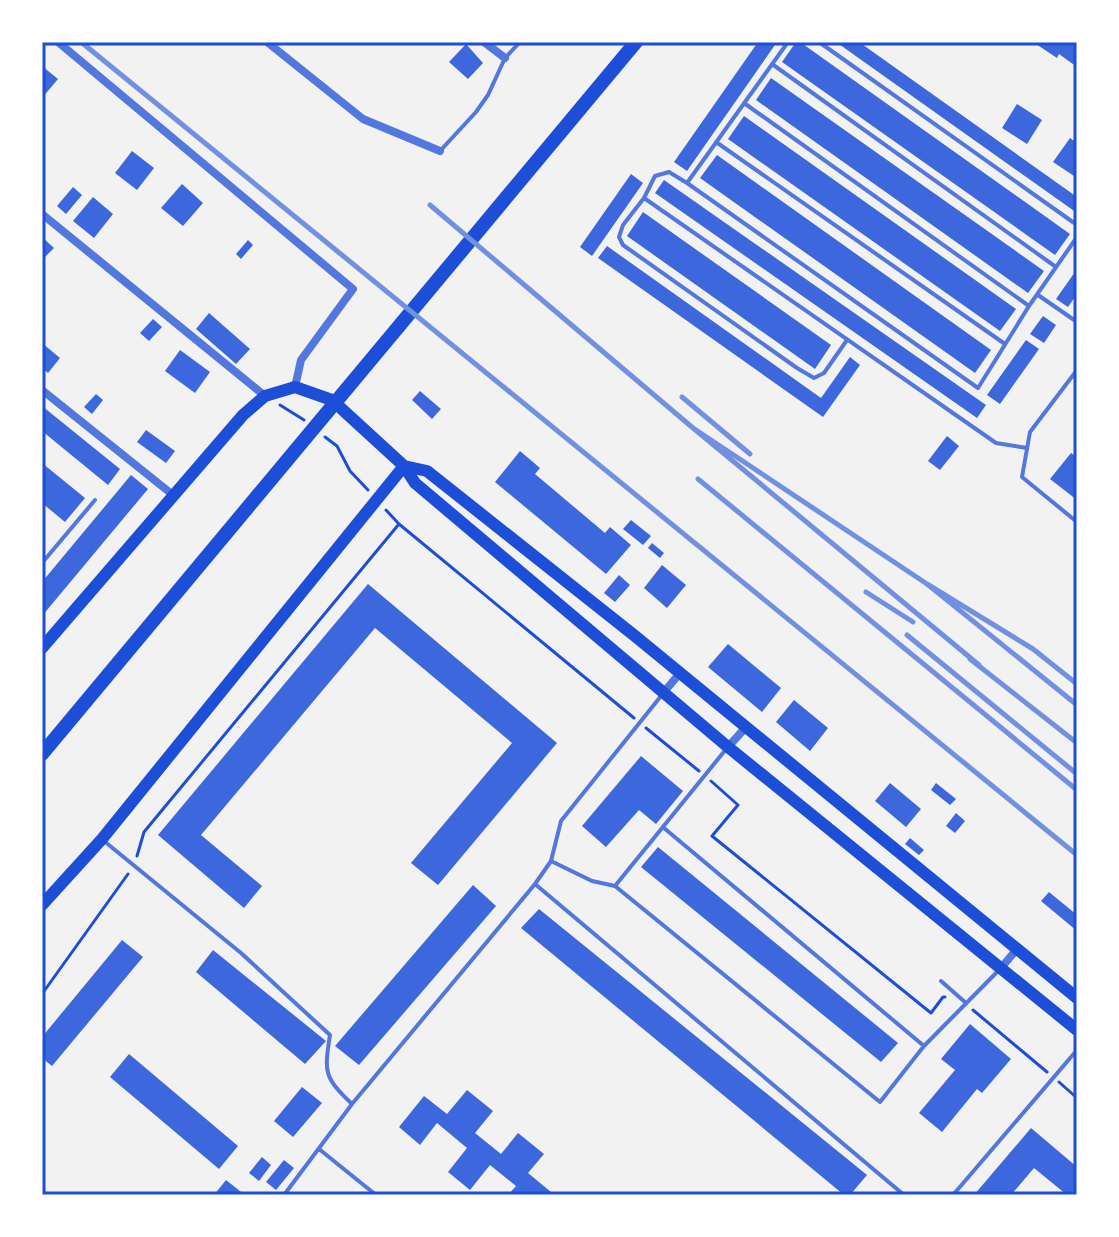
<svg xmlns="http://www.w3.org/2000/svg" width="1119" height="1237" viewBox="0 0 1119 1237" font-family="'Roboto Condensed',sans-serif">
  <rect width="100%" height="100%" fill="#f2f2f2"/>
  <path fill="#3d67dc" d="M758,42h19l-90,129 -13,-9z
    M796,42h4l270,192 -15,21 -273,-193z
    M836,42h23l218,155v16z
    M1033,42h44v25l-18,-13 -2,4z
    M466,44l17,19 -15,16 -19,-17z
    M42,66l16,13 -16,19z
    M771,78l273,193 -16,22 -272,-193z
    M1017,104l25,16 -15,24 -25,-16z
    M744,116l272,193 -16,22 -272,-192z
    M1070,138l7,5v35l-24,-16z
    M132,151l22,17 -17,22 -22,-17z
    M717,155l274,195 -16,23 -275,-195z
    M631,174l12,9 -51,73 -12,-9z
    M664,180l322,225 -9,13 -322,-225z
    M182,184l21,19 -20,23 -22,-18z
    M73,187l9,8 -16,19 -9,-8z
    M93,197l20,17 -19,24 -21,-17z
    M643,212l188,133 -16,24 -188,-133z
    M42,237l12,11 -12,12z
    M248,240l5,5 -12,14 -5,-5z
    M607,246l214,152 29,-41 10,8 -37,52 -225,-159z
    M1077,269v25l-9,13 -12,-8z
    M209,313l41,36 -14,15 -40,-35z
    M1043,316l13,9 -12,18 -14,-9z
    M153,319l9,8 -13,14 -9,-8z
    M1026,340l13,9 -39,55 -13,-9z
    M42,343l18,15 -12,15 -6,-5z
    M180,350l30,22 -15,21 -30,-22z
    M420,391l21,18 -9,10 -20,-19z
    M96,394l7,6 -11,14 -8,-7z
    M42,406l78,63 -12,16 -66,-54z
    M146,430l29,21 -9,12 -29,-21z
    M947,436l12,10 -19,24 -12,-9z
    M520,451l20,17 -5,6 70,59 5,-6 21,18 -25,29 -111,-92z
    M1071,453l6,4v43l-27,-21z
    M42,463l43,35 -20,24 -23,-19z
    M131,475l17,14 -106,127v-34z
    M631,520l20,16 -8,9 -20,-16z
    M652,543l12,10 -4,5 -12,-10z
    M662,565l24,20 -19,23 -23,-20z
    M619,575l11,10 -15,17 -11,-9z
    M368,584l189,159 -119,142 -27,-22 101,-120 -137,-115 -174,207 61,51 -18,22 -86,-73z
    M728,644l53,44 -19,24 -54,-45z
    M794,700l34,28 -18,23 -34,-29z
    M641,756l42,35 -27,33 -17,-14 -33,37 -24,-21z
    M890,783l31,26 -15,18 -31,-26z
    M936,783l20,16 -6,6 -19,-15z
    M956,813l9,8 -10,12 -9,-7z
    M910,838l14,12 -5,5 -14,-11z
    M658,847l240,196 -17,19 -240,-195z
    M473,885l23,21 -137,159 -24,-19z
    M1049,892l28,23v16l-36,-30z
    M539,909l328,266 -17,20h-6l-323,-267z
    M122,940l21,17 -91,109 -10,-8v-21z
    M213,950l113,91 -21,23 -109,-92z
    M970,1024l41,35 -29,34 -5,-4 -35,43 -23,-19 36,-43 -14,-11z
    M129,1054l109,92 -19,23 -109,-92z
    M302,1087l20,16 -29,34 -19,-16z
    M467,1090l26,21 -18,22 26,21 17,-21 26,21 -16,19 23,19 -3,3h-40l8,-9 -26,-21 -20,25 -22,-18 19,-24 -30,-25 -17,22 -21,-18 25,-31 23,18z
    M1031,1128l46,39v28h-10l-33,-27 -23,27h-37z
    M262,1157l9,8 -12,16 -10,-8z
    M284,1160l10,8 -18,22 -10,-8z
    M226,1180l19,15h-31z"/>
  <g fill="none" stroke-linecap="round" stroke-linejoin="round">
    <path stroke="#1d4ed8" stroke-width="3" d="M280,405l24,15
      M325,437l12,9 13,25 18,19
      M399,524l235,194
      M646,728l53,43
      M711,781l27,24 -26,31 219,177 12,-16h2
      M137,856l7,-24 255,-308 -13,-14
      M42,994l86,-120
      M973,1010l74,62
      M1059,1082l18,16"/>
    <path stroke="#5277de" stroke-width="4" d="M819,42l258,183
      M772,64l284,203
      M744,103l285,203
      M716,142l289,202
      M440,151l36,-39 12,-17 17,-37 15,-16
      M687,183l101,-141
      M644,198l-21,27 -4,12 4,8 174,123 17,10 10,-5 23,-33
      M1038,295l39,27
      M1077,370l-47,62 -8,45 55,45
      M1027,448l-31,-5 -352,-245 11,-22 14,-4 18,11 291,205 51,-82 48,-69
      M42,563l53,-63
      M664,828l260,218
      M104,841l137,112 89,82c-6,38 -6,42 22,69l-68,91
      M551,861l10,-40 100,-125
      M535,884l369,311
      M615,886l265,216 44,-56 76,-77
      M941,981l25,22
      M352,1104l183,-220 16,-23 41,20 23,5 112,-138
      M319,1149l57,46
      M953,1195l124,-145
      M1037,1195h1"/>
    <path stroke="#5277de" stroke-width="8" d="M58,42l295,247 -52,71 -6,27
      M267,42l96,77 77,32
      M484,42l21,16
      M42,214l223,182
      M42,390l131,105
      M664,692l16,-19
      M728,747l18,-20
      M1001,968l16,-19"/>
    <path stroke="#1d4ed8" stroke-width="12" d="M404,466l23,5 208,165 442,362
      M42,648l201,-233 22,-19 30,-9 37,13 72,66 11,17 313,264 349,283
      M42,905l60,-66 302,-373"/>
    <path stroke="#1d4ed8" stroke-width="14" d="M42,754l594,-712"/>
    <path stroke="#7290e2" stroke-width="5" d="M81,42l996,813
      M430,205l263,223
      M682,397l68,57
      M698,479l379,311
      M927,584l-234,-156 286,237
      M866,592l47,30
      M907,635l170,139
      M970,659l107,84
      M1077,684l-44,-35 -106,-65 150,121"/>
  </g>
  <rect width="1119" height="1237" fill="none" stroke="#ffffff" stroke-width="88"/>
  <rect x="44" y="44" width="1031" height="1149" fill="none" stroke="#1d4ed8" stroke-width="3"/>
</svg>
